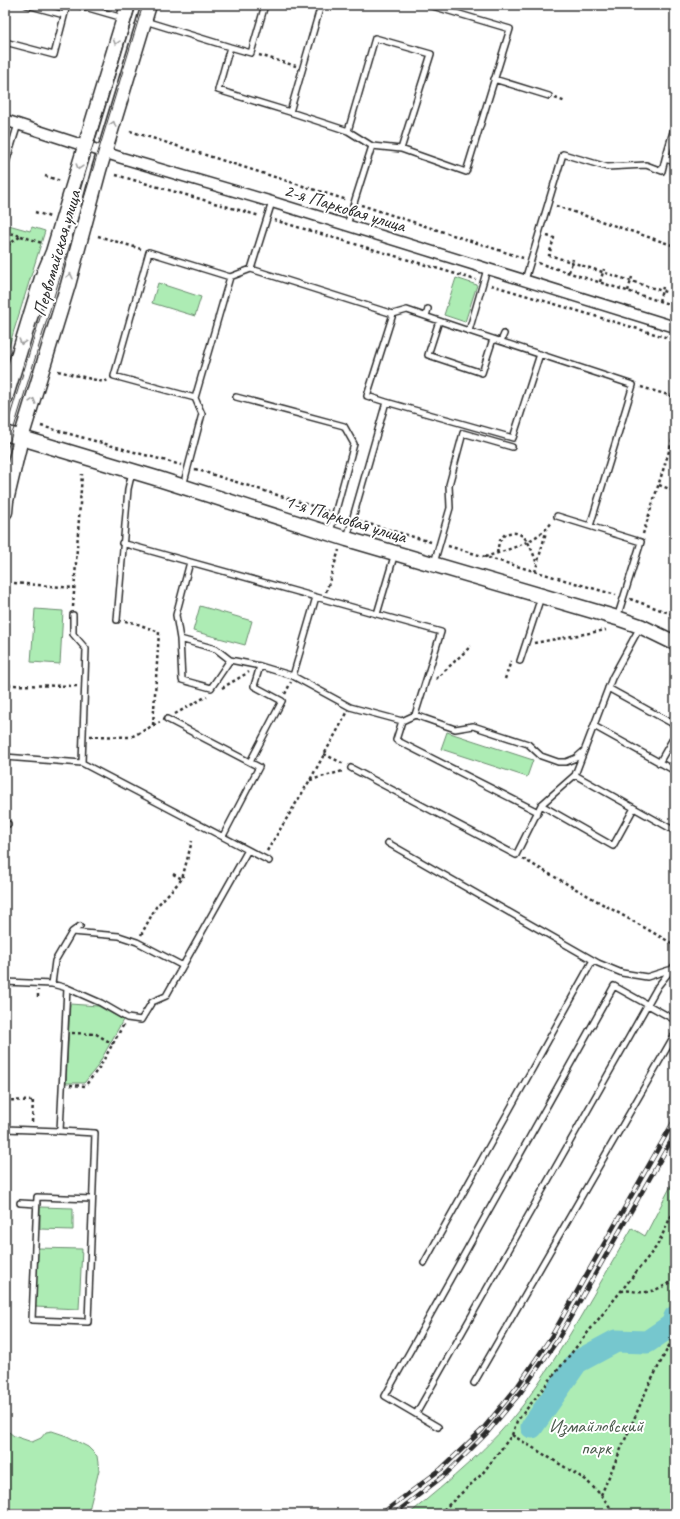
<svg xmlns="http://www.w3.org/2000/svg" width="680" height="1519" viewBox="0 0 680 1519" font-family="Caveat,sans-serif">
  <rect width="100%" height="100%" fill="#fff"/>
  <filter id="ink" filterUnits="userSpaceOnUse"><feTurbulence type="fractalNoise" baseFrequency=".025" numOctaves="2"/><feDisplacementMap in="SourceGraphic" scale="8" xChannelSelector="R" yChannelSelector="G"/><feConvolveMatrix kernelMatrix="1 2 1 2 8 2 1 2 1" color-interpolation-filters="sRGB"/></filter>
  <g filter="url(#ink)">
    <path fill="#adecb4" stroke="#6c8c70" d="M5,224l25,7 2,-4 13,4 -40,128z
      M456,278l21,7 -12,37 -21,-7z
      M158,283l43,14 -6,19 -43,-13z
      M200,606l52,15 -7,24 -52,-14z
      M35,609l28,2 -3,53 -29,-2z
      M447,732l86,28 -6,17 -86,-28z
      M70,1004l28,2 25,14 -26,47 -13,16h-18z
      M675,1178v336h-266c40,-33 83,-68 114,-109 41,-56 74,-117 109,-177l13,8z
      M40,1207l33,1v22l-33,-1z
      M38,1248l44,1 -3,60 -44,-2z
      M5,1429l9,7 18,6 9,-4 5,-6 6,-1 15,5 21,11 9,9 2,14 -11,44h-83z"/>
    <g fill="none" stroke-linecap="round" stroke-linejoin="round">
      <path stroke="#76c7ce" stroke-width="23" d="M532,1427l45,-65 39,-21 31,1 25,-17 3,-8"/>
      <defs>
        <path id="lane" d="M27,5l37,10
          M78,5l45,13
          M145,21l85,26 -12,43 72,22 31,-107
          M5,42l49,13 13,-50
          M230,47l21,6 14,-48
          M494,79l55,17
          M290,112l58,19 24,15
          M675,125l-10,34 10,3
          M348,131l27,-93 56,16 -30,95
          M5,166l13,-42
          M272,202l-21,67 142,45 14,-4 62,21 18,-62
          M347,225l25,-79 29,3 65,23 44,-143 -81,-24
          M525,280l38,-126 44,13 39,-2 16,6 3,-12
          M426,316l2,-7
          M439,321l-11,34 54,18 11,-34
          M469,331l164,54 -43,141
          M501,341l3,-7
          M236,397l108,29 10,18 -24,88
          M195,398l-81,-22 35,-124 81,25 21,-8
          M386,402l127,36 27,-84
          M183,486l19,-72 -7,-16 35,-121
          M557,516l84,26 -24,76
          M347,538l39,-136 -19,-6 26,-82
          M122,543l194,54
          M190,562l-14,53 4,24 36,10 14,11
          M434,563l16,-55 -1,-23 14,-52 49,14
          M377,614l18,-61
          M73,615v19l13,15 -4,114
          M117,620l11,-131 4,-17
          M180,639l2,41 29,8 19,-28 30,6
          M520,661l21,-64
          M608,688l67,37
          M415,715l26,-83 -125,-35 -23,79 57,31 52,14 13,-6 40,14 18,-3 55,18 13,12 17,6h8l10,-4 8,-7
          M167,719l92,48 -36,69
          M402,721l-6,19 142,72
          M594,726l81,45
          M5,757l77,6 187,98
          M250,762l32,-61 -28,-15 6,-20 33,10
          M659,763l16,-28
          M351,768l165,87 25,-50 34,-30 37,-97 28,-51
          M575,775l100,56
          M541,805l72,41 21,-38
          M5,824h3
          M388,843l210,120 24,10 25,4 22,-7
          M72,932l8,-6
          M5,982l47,2 15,4 -7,143 -55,-2
          M52,984l3,-23 17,-29 47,4 18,6 46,24
          M67,988l34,15 26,15 14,2 11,-18 14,-6 82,-146
          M60,1131l35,2 -7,189 -56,-2 5,-123 55,2
          M20,1203l17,1
          M424,1263l169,-303
          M474,1383l201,-349
          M416,1414l242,-428 17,-21
          M438,1427l-53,-31 229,-410 61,34"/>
        <path id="street" d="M5,120l117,38 150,44 403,125"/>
        <path id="secondary" d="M5,399l37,-121 11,-26 75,-247
          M5,433l154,46 188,60 270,79 23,8 35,17
          M5,512l1,-11 15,-63 47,-153 31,-115 50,-165"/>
      </defs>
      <use href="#lane" stroke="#2b2b2b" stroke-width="8"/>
      <use href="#street" stroke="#2b2b2b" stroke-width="13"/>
      <use href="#secondary" stroke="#2b2b2b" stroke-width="17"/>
      <path stroke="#2b2b2b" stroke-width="2.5" stroke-dasharray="3 3" stroke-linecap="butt" d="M674,5l1,11
        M259,55l37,11
        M555,98l11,4
        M130,131l217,69
        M116,175l144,41
        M45,176l16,5
        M361,205l162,53
        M556,206l119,40
        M35,212l15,5
        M274,220l202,60
        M5,232l16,4 -16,11
        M21,236l21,7
        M98,236l43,13
        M547,236l7,2 -5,17 126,40
        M538,263l137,43
        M569,272l4,-13
        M600,282l4,-13
        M491,285l184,55
        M628,291l4,-14
        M659,301l4,-14
        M58,371l46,11 4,-2
        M641,387l34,10
        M41,426l140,39
        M195,469l133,42
        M659,485l16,6
        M359,521l72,21
        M643,534l32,-102
        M448,546l168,49
        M497,553l2,-11 6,-8c21,-7 26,14 32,30
        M485,557c22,-7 53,-15 67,-35
        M535,572l11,-40
        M14,583l60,5
        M326,592l13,-42
        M630,599l45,16
        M73,607l9,-133
        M125,621l10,2 24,9 -6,93
        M534,643l72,-13
        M436,679l35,-33
        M505,679l6,-18
        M8,685l70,1
        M222,688l27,-16
        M285,694l6,-12
        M175,714l32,-18
        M90,736l41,1 29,-15
        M324,754l20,10
        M310,780l33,-9
        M267,851l43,-71 37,-67
        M523,859l152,86
        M173,874l9,5
        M141,935l15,-28 26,-28 10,-38
        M38,997v-7
        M5,1014l2,1
        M72,1033l24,1 17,10
        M70,1085l15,1 14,-18 25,-44
        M5,1100l28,1
        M32,1122l1,-23
        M621,1291c7,-1 11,0 17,1 13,2 26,-6 37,-12
        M512,1435l74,45 15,15 14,19
        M601,1495l46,-106 28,-55
        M439,1514l43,-40 30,-39 5,-14 140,-175 18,-38"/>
      <use href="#lane" stroke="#fff" stroke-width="5"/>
      <use href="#street" stroke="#fff" stroke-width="10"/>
      <use href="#secondary" stroke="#fff" stroke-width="14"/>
      <path stroke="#2b2b2b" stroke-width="1" d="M5,432l131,-427
        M5,457l138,-452"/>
      <defs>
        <path id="rail" d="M381,1514l60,-45 41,-39 35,-43 34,-50 124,-218
          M394,1514l52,-40 40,-40 35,-42 36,-51 118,-207"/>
      </defs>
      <use href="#rail" stroke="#2b2b2b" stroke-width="4.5"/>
      <use href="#rail" stroke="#fff" stroke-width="3" stroke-dasharray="9" stroke-linecap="butt"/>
    </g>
    <defs><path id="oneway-chevron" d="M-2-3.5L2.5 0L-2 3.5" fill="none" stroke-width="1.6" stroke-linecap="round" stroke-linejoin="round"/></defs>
    <g stroke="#a0a0a0">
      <use href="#oneway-chevron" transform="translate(116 42) rotate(107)"/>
      <use href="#oneway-chevron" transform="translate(113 124) rotate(-73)"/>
      <use href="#oneway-chevron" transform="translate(79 167) rotate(107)"/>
      <use href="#oneway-chevron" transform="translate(70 276) rotate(-77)"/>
      <use href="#oneway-chevron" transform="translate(22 342) rotate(107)"/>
      <use href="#oneway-chevron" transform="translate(33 401) rotate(-73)"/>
    </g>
  </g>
  <g text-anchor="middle" stroke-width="4" stroke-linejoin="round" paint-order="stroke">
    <g font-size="19" fill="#2b2b2b" stroke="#fff">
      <text transform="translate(345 207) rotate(17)" y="7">2-я Парковая улица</text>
      <text transform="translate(56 253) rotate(-74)" y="7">Первомайская улица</text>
      <text transform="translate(346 518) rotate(17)" y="7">1-я Парковая улица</text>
    </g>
    <g font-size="19" fill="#4c5b4d" stroke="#fff">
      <text x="596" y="1432">Измайловский<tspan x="596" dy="22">парк</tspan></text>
    </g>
  </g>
  <rect width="680" height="1519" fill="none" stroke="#fff" stroke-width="20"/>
  <rect x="10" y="10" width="660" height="1499" fill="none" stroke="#2b2b2b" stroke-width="1.5" filter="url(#ink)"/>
</svg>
